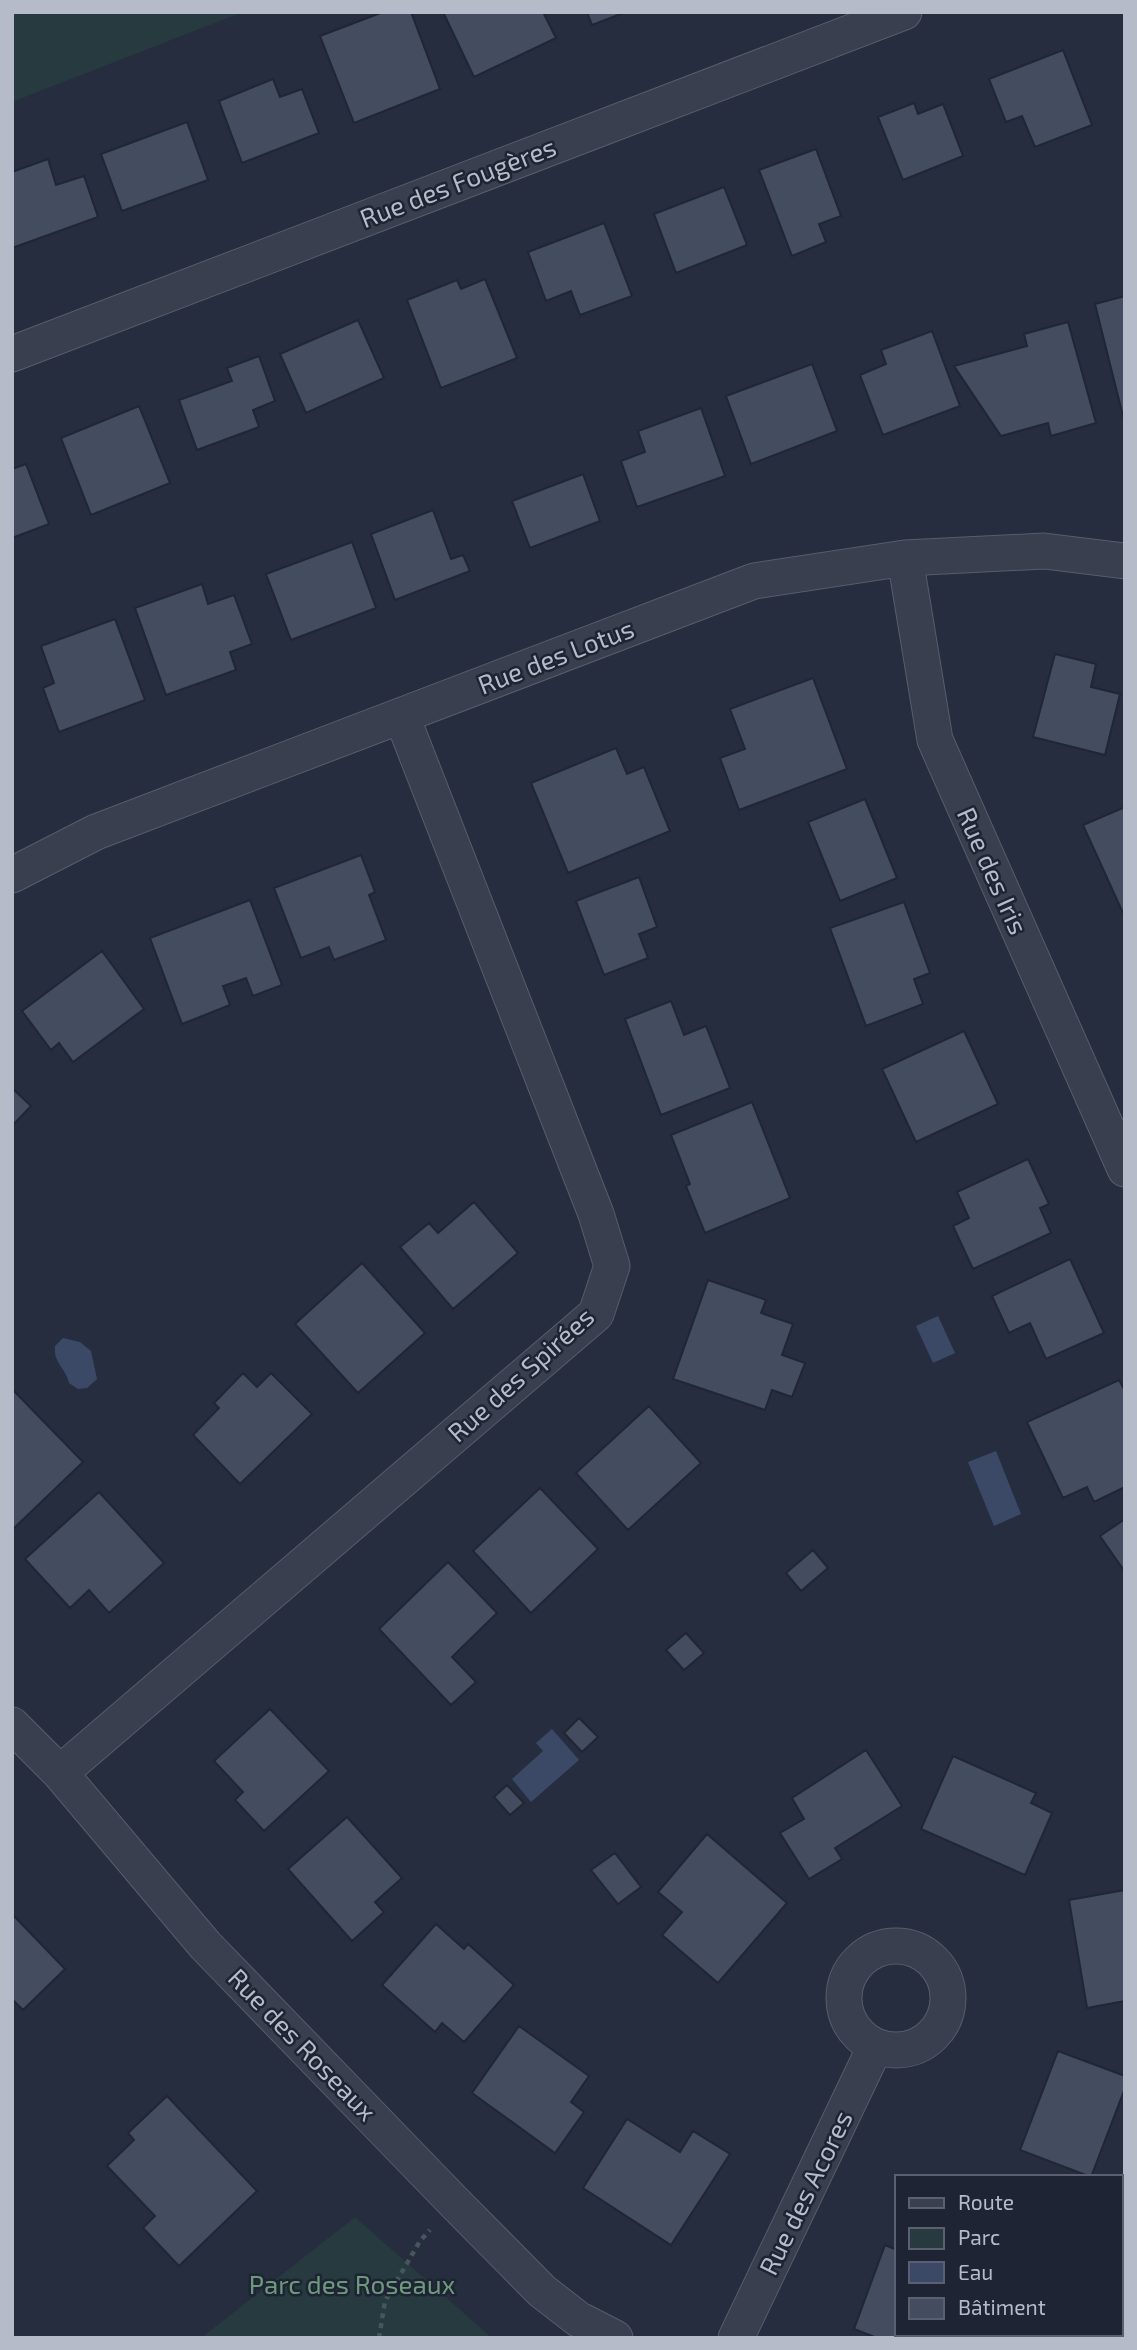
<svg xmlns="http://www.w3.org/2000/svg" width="1137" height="2350" viewBox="0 0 1137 2350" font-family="'Exo 2',sans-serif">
  <rect width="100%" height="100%" fill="#252d3e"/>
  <path fill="#273a3f" d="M12,12h231l-231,90z
    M355,2217l137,121h-291z"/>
  <path fill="#3b4967" d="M938,1316l17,37 -22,10 -17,-37z
    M63,1338l17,4 11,9 6,28 -10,9 -9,1 -9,-6c-3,-15 -16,-20 -14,-37z
    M996,1451l25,63 -27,12 -26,-64z
    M552,1729l27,31 -48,42 -19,-23 31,-28 -7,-8z"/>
  <path fill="#444d60" stroke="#202635" stroke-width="2" d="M383,12h28l29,77 -86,34 -34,-87z
    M443,12h100l13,26 -82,39z
    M587,12h39l-34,13z
    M1063,50l29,75 -57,22 -13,-31 -16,6 -17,-43z
    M273,79l7,18 22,-8 17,44 -77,30 -23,-62z
    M914,103l4,11 25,-10 20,52 -60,24 -25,-63z
    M187,122l21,58 -86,31 -21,-57z
    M816,149l25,67 -22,8 7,18 -34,14 -33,-86z
    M48,159l8,26 28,-9 14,41 -86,31v-76z
    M724,187l23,58 -71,28 -22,-59z
    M604,223l28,73 -52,19 -9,-24 -25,10 -18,-49z
    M485,279l32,79 -76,30 -34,-88 50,-20 4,9z
    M1125,296v128l-30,-120z
    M358,320l26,58 -78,35 -26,-59z
    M1068,322l28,101 -45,13 -3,-13 -47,13 -47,-70 73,-20 -3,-12z
    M932,331l28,75 -77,29 -23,-60 26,-11 -5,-14z
    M259,356l16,45 -22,9 6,17 -62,23 -18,-50 53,-19 -5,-13z
    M812,364l25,67 -86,33 -25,-68z
    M139,406l31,77 -79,32 -30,-77z
    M701,408l24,68 -88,31 -16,-46 24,-9 -7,-21z
    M26,464l23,60 -37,14v-69z
    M583,474l17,47 -70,27 -18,-47z
    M433,510l18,49 12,-4 7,16 -75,29 -24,-66z
    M352,542l24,66 -85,32 -25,-66z
    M202,584l6,20 26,-9 18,49 -22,8 6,18 -70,25 -31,-87z
    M115,619l30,81 -86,32 -16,-44 11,-5 -13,-37z
    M1055,654l41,10 -5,23 29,7 -15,61 -72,-18z
    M813,678l34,91 -108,41 -19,-52 25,-9 -15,-40z
    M616,748l11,26 17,-7 26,64 -102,42 -37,-90z
    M865,799l32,79 -57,23 -32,-79z
    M1125,807v106h-2l-40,-88z
    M361,855l14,37 -6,3 17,45 -52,20 -5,-13 -28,11 -27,-70z
    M639,877l18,50 -18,7 9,24 -44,17 -28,-74z
    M250,900l32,85 -29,11 -7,-18 -23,8 7,19 -48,19 -32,-86z
    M904,902l26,71 -16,6 9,25 -57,22 -36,-98z
    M102,951l42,58 -71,53 -14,-19 -8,7 -29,-39z
    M671,1001l13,34 22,-9 24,62 -69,27 -36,-96z
    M964,1031l34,73 -82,38 -34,-73z
    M12,1088l19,18 -19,20z
    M752,1102l38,96 -85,35 -19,-47 4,-2 -19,-49z
    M1028,1159l21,45 -9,4 11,25 -78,36 -20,-43 16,-8 -12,-26z
    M474,1202l44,51 -65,56 -53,-62 29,-24 9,10z
    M1070,1259l34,74 -58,26 -16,-36 -21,10 -17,-37z
    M362,1263l63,70 -67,60 -63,-69z
    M708,1280l58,20 -5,13 32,11 -11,31 23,8 -13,34 -20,-7 -7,20 -92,-31z
    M243,1373l14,14 14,-14 41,41 -72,70 -47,-49 26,-27 -5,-5z
    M1119,1380l6,11v96l-31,15 -7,-15 -24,11 -36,-76z
    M12,1389l71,73 -71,68z
    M649,1406l52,57 -73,67 -52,-57z
    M540,1488l58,61 -67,64 -58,-62z
    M99,1492l65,71 -55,50 -20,-23 -19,18 -45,-49z
    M1125,1519v53l-25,-36z
    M813,1550l15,18 -27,23 -15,-18z
    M448,1562l49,51 -45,44 24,25 -25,23 -72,-76z
    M686,1633l18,20 -20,17 -18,-20z
    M270,1709l59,62 -65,60 -29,-31 8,-8 -29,-31z
    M579,1718l19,19 -16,15 -18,-19z
    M866,1750l36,56 -67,42 7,11 -33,20 -29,-46 24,-14 -12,-21z
    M953,1756l83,37 -5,10 21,10 -27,62 -104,-46z
    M507,1785l17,18 -14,12 -16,-18z
    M347,1817l55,61 -27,24 9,10 -32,29 -64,-72z
    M707,1834l80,69 -69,80 -56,-48 20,-23 -24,-20z
    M615,1853l26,34 -23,17 -27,-34z
    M1125,1890v111l-38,7 -18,-108z
    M12,1914l53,55 -42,41 -11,-11z
    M436,1924l28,25 4,-5 46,41 -50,57 -22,-19 -7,9 -53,-47z
    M519,2026l70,50 -18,26 13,10 -29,41 -83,-60z
    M1058,2051l67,25v12l-34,89 -71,-27z
    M167,2096l90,95 -78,75 -36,-38 12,-12 -48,-50 27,-26 -6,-7z
    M627,2119l53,33 13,-21 37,23 -59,91 -88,-57z
    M885,2245l12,5v84h48l-1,4h-67l-23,-9z
    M997,2334h114l9,4h-124z"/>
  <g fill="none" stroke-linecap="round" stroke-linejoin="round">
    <defs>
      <path id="street" d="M12,354l892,-342
        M905,558l30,182 190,429
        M12,875l84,-43 658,-251 151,-23 139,-7 81,10
        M12,1725l48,48 145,172 248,256 89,90 36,28 37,19
        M60,1773l536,-459 16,-48 -16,-52 -194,-497
        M844 1998a52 52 0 1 1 104 0a52 52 0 1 1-104 0Z
        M736,2338l139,-291"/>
    </defs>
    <use href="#street" stroke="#575d6c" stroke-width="37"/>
    <path stroke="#45575c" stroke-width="4.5" stroke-dasharray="5 5" stroke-linecap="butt" d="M379,2338l6,-37 35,-60 10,-11"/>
    <use href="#street" stroke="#393f4e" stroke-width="35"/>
  </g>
  <g text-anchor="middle" stroke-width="5" stroke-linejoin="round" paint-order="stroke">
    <g font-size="26" fill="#b5bbc9" stroke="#1e2433">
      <text transform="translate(458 183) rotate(-21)" y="9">Rue des Fougères</text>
      <text transform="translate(556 657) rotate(-21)" y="9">Rue des Lotus</text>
      <text transform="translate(992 871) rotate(66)" y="9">Rue des Iris</text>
      <text transform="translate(521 1375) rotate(-42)" y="9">Rue des Spirées</text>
      <text transform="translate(302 2045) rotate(46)" y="9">Rue des Roseaux</text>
      <text transform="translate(806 2193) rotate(-64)" y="9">Rue des Acores</text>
    </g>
    <g font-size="26" fill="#6d9a7c" stroke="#1e2433">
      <text x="352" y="2294">Parc des Roseaux</text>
    </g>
  </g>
  <rect width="1137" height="2350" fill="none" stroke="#b5bbc9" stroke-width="28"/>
  <rect x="895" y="2175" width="228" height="161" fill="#1e2433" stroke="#5a606f" stroke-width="2"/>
  <rect x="909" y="2198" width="35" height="10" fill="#393f4e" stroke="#5a606f" stroke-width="2"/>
  <text x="958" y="2210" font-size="21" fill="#b5bbc9">Route</text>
  <rect x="909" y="2228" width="35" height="21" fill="#273a3f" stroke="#5a606f" stroke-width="2"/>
  <text x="958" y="2245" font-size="21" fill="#b5bbc9">Parc</text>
  <rect x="909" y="2262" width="35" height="21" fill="#3b4967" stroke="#5a606f" stroke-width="2"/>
  <text x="958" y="2280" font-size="21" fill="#b5bbc9">Eau</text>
  <rect x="909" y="2298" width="35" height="21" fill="#444d60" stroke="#5a606f" stroke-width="2"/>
  <text x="958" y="2315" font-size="21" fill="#b5bbc9">Bâtiment</text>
</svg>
